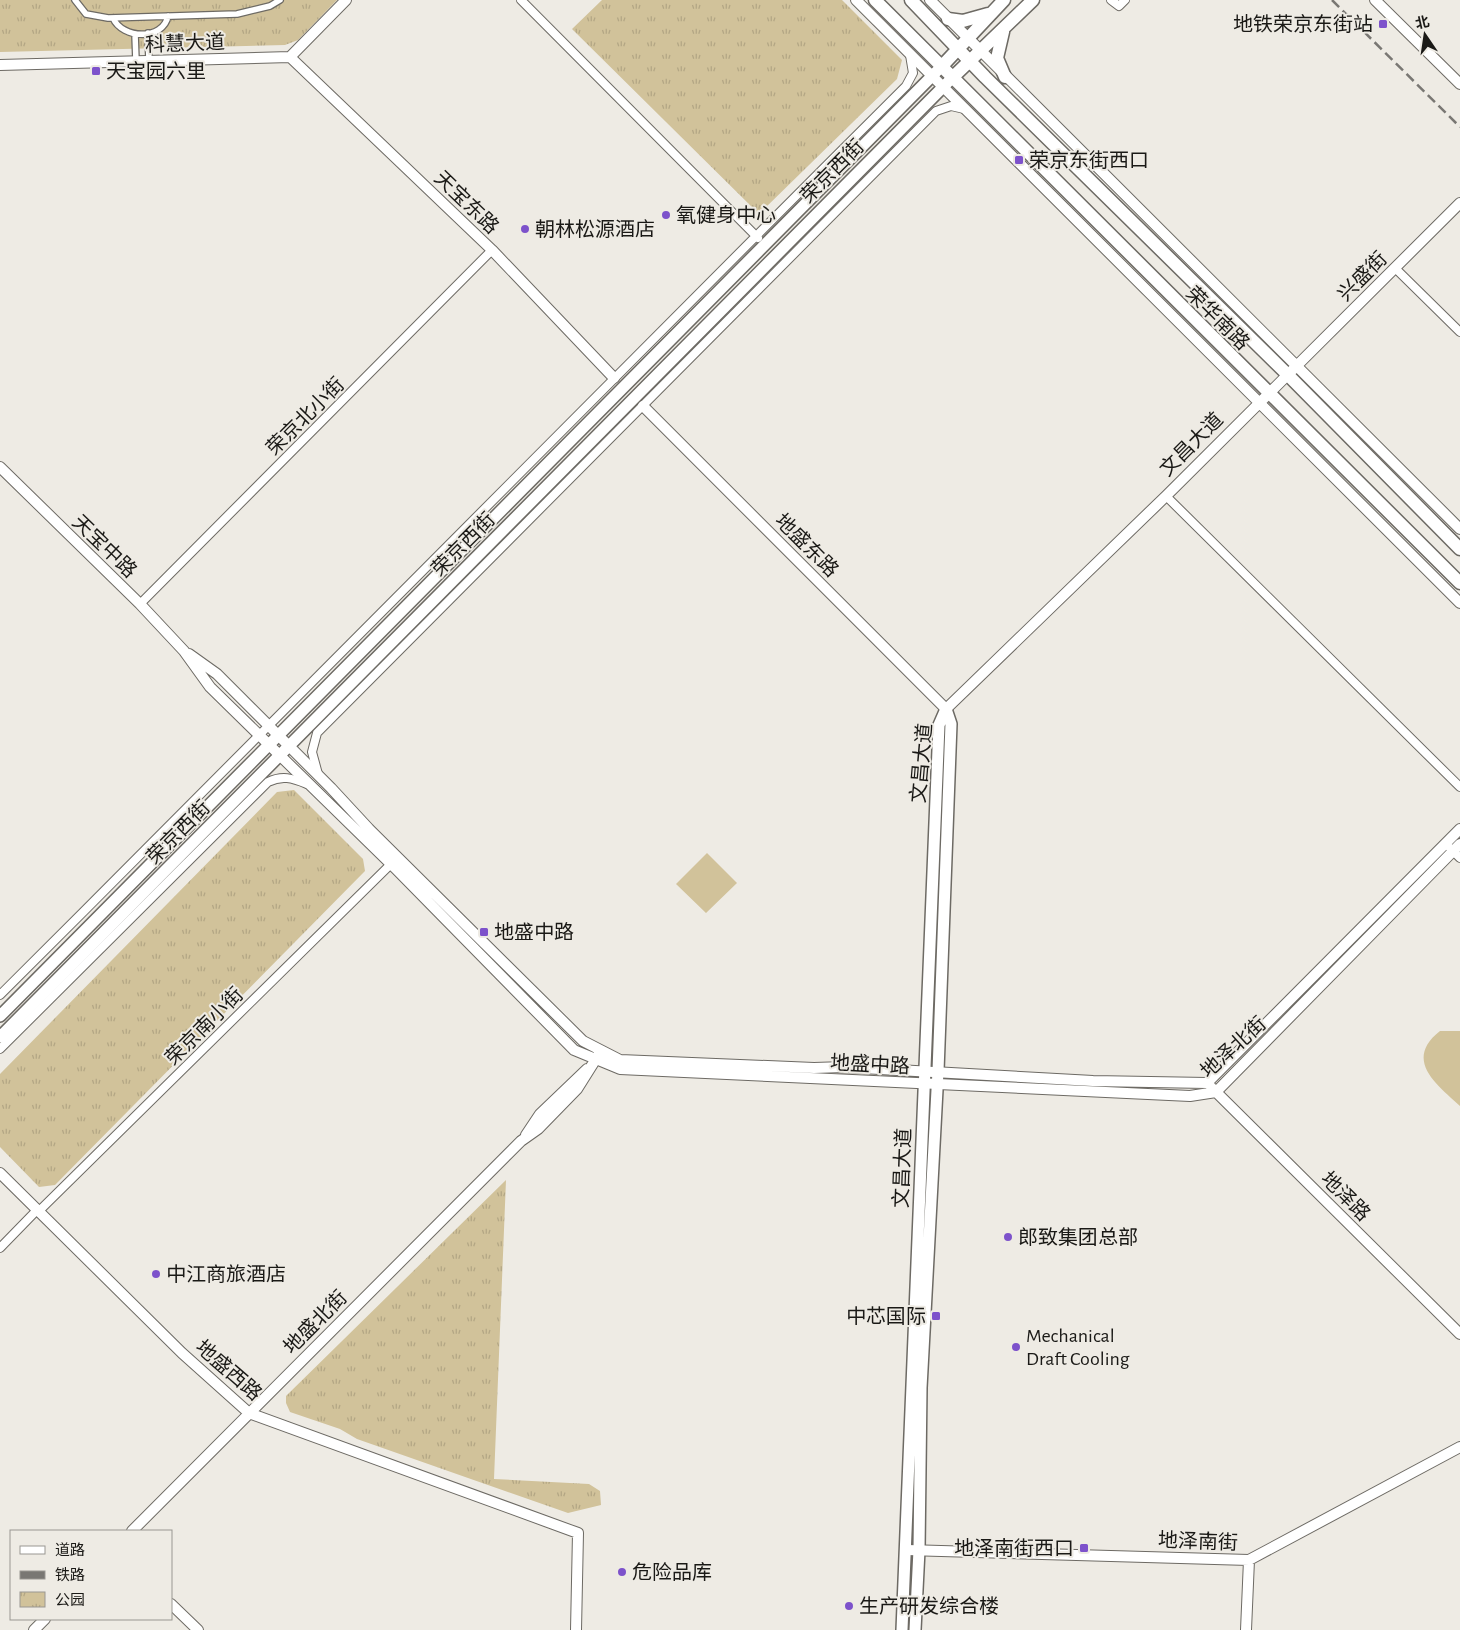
<svg xmlns="http://www.w3.org/2000/svg" width="1460" height="1630" viewBox="0 0 1460 1630" font-family="'Alegreya Sans','Noto Sans SC',sans-serif">
  <defs>
    <pattern id="park-tufts" width="24" height="20" patternUnits="userSpaceOnUse" patternTransform="scale(1.25)"><rect width="24" height="20" fill="#d1c29a"/><path d="M3 7l-1-3M5 7V3M7 7l1-3M15 17l-1-3M17 17v-4M19 17l1-3" fill="none" stroke="#b3a684"/></pattern>
  </defs>
  <rect width="100%" height="100%" fill="#eeebe4"/>
  <path fill="#d1c29a" d="M707,853l30,30 -31,30 -30,-29z
    M1440,1031h20v75c-23,-21 -57,-46 -20,-75z"/>
  <path fill="url(#park-tufts)" d="M0,0h337l-39,40 -13,5 -285,7z
    M602,0h240l60,60 -5,19 -138,135 -187,-185z
    M294,790l69,69 2,12 -310,314 -16,2 -39,-40v-73l277,-282z
    M506,1180l-12,299 95,5 11,7 1,14 -33,8 -211,-74 -17,-10 -50,-17 -4,-9v-7z"/>
  <g fill="none" stroke-linecap="round" stroke-linejoin="round">
    <defs>
      <path id="pedestrian" d="M75,0l11,14 22,4 129,-4 33,-8 10,-6
        M113,18c9,21 50,23 55,-2
        M148,33l1,28
        M135,34l1,27"/>
      <path id="minor" d="M521,0l237,238
        M1111,0l8,6 6,-6
        M1395,268l65,64
        M1166,496l294,291
        M140,604l352,-354
        M318,774l-6,-22 5,-19 619,-622 15,-5 13,3
        M1446,844l14,14
        M0,995c303,-302 603,-607 906,-909l7,-13 -3,-18
        M0,1049l268,-267c14,-7 24,-4 39,2
        M39,1211l352,-347
        M0,1248l37,-38"/>
      <path id="tertiary" d="M856,0l604,603
        M930,0l530,529
        M1375,0l85,84
        M290,57l202,193 122,128
        M0,65l290,-8 56,-57
        M643,406l303,303 220,-213 294,-293
        M0,467l140,137 44,47 26,36 186,182 178,181 46,19 570,27 26,-4 244,-248
        M189,654l28,20 114,114 38,41 214,212 37,19 194,8 30,-1 249,14 114,2 253,-254
        M1211,1087l249,247
        M526,1135l14,-21 47,-45
        M0,1173l182,180 67,60 329,120 -2,97
        M132,1531l389,-390 17,-12 39,-40 22,-35
        M907,1550l342,10 211,-113
        M171,1604l27,26
        M34,1630l11,-11
        M1246,1630l3,-70"/>
      <path id="secondary" d="M0,1016l942,-950
        M0,1037l952,-959
        M902,1630l37,-905 7,-16
        M915,1630l4,-80 2,-162 17,-317 13,-347 -5,-15"/>
      <path id="primary" d="M875,0l585,583
        M911,0l74,77 302,297 173,175
        M948,19l15,2 25,-7
        M1003,32l-6,26 8,19
        M942,66l62,-66
        M952,78l81,-78"/>
    </defs>
    <use href="#pedestrian" stroke="#6d6a64" stroke-width="8"/>
    <use href="#minor" stroke="#6d6a64" stroke-width="10"/>
    <use href="#tertiary" stroke="#6d6a64" stroke-width="12"/>
    <use href="#secondary" stroke="#6d6a64" stroke-width="14"/>
    <use href="#primary" stroke="#6d6a64" stroke-width="15"/>
    <use href="#pedestrian" stroke="#fff" stroke-width="5.5"/>
    <use href="#minor" stroke="#fff" stroke-width="8"/>
    <use href="#tertiary" stroke="#fff" stroke-width="10"/>
    <use href="#secondary" stroke="#fff" stroke-width="11"/>
    <use href="#primary" stroke="#fff" stroke-width="12"/>
    <path stroke="#797773" stroke-width="2.5" stroke-dasharray="10 5" stroke-linecap="butt" d="M1332,0l128,127"/>
  </g>
  <g fill="#7d52cb" stroke="#eeebe4" stroke-width="2">
    <rect x="1378" y="19" width="10" height="10" rx="2.5"/>
    <rect x="91" y="66" width="10" height="10" rx="2.5"/>
    <rect x="1014" y="155" width="10" height="10" rx="2.5"/>
    <circle cx="666" cy="215" r="5"/>
    <circle cx="525" cy="229" r="5"/>
    <rect x="479" y="927" width="10" height="10" rx="2.5"/>
    <circle cx="1008" cy="1237" r="5"/>
    <circle cx="156" cy="1274" r="5"/>
    <rect x="931" y="1311" width="10" height="10" rx="2.5"/>
    <circle cx="1016" cy="1347" r="5"/>
    <rect x="1079" y="1543" width="10" height="10" rx="2.5"/>
    <circle cx="622" cy="1572" r="5"/>
    <circle cx="849" cy="1606" r="5"/>
  </g>
  <g text-anchor="middle" stroke-width="4" stroke-linejoin="round" paint-order="stroke">
    <g font-size="20" fill="#1a1916" stroke="#eeebe4" text-anchor="start">
      <text x="1373" y="31" text-anchor="end">地铁荣京东街站</text>
      <text x="106" y="78">天宝园六里</text>
      <text x="1029" y="167">荣京东街西口</text>
      <text x="676" y="222">氧健身中心</text>
      <text x="535" y="236">朝林松源酒店</text>
      <text x="494" y="939">地盛中路</text>
      <text x="1018" y="1244">郎致集团总部</text>
      <text x="166" y="1281">中江商旅酒店</text>
      <text x="926" y="1323" text-anchor="end">中芯国际</text>
      <text x="1026" y="1342">Mechanical<tspan x="1026" dy="23">Draft Cooling</tspan></text>
      <text x="1074" y="1555" text-anchor="end">地泽南街西口</text>
      <text x="632" y="1579">危险品库</text>
      <text x="859" y="1613">生产研发综合楼</text>
    </g>
    <g font-size="20" fill="#1a1916" stroke="#eeebe4">
      <text transform="translate(185 43) rotate(-2)" y="7">科慧大道</text>
      <text transform="translate(832 171) rotate(-45)" y="7">荣京西街</text>
      <text transform="translate(467 202) rotate(44)" y="7">天宝东路</text>
      <text transform="translate(1362 276) rotate(-45)" y="7">兴盛街</text>
      <text transform="translate(1218 318) rotate(45)" y="7">荣华南路</text>
      <text transform="translate(305 416) rotate(-45)" y="7">荣京北小街</text>
      <text transform="translate(1191 444) rotate(-45)" y="7">文昌大道</text>
      <text transform="translate(463 544) rotate(-45)" y="7">荣京西街</text>
      <text transform="translate(807 545) rotate(45)" y="7">地盛东路</text>
      <text transform="translate(105 546) rotate(44)" y="7">天宝中路</text>
      <text transform="translate(921 763) rotate(-85)" y="7">文昌大道</text>
      <text transform="translate(178 832) rotate(-45)" y="7">荣京西街</text>
      <text transform="translate(204 1026) rotate(-45)" y="7">荣京南小街</text>
      <text transform="translate(1233 1047) rotate(-42)" y="7">地泽北街</text>
      <text transform="translate(870 1064) rotate(3)" y="7">地盛中路</text>
      <text transform="translate(902 1168) rotate(-88)" y="7">文昌大道</text>
      <text transform="translate(1346 1196) rotate(45)" y="7">地泽路</text>
      <text transform="translate(315 1322) rotate(-45)" y="7">地盛北街</text>
      <text transform="translate(229 1370) rotate(41)" y="7">地盛西路</text>
      <text transform="translate(1198 1541) rotate(2)" y="7">地泽南街</text>
    </g>
  </g>
  <rect x="10" y="1530" width="162" height="90" fill="#eeebe4" stroke="#999792"/>
  <rect x="20" y="1546" width="25" height="8" fill="#ffffff" stroke="#999792"/>
  <text x="55" y="1555" font-size="15" fill="#1a1916">道路</text>
  <rect x="20" y="1571" width="25" height="8" fill="#797773" stroke="#999792"/>
  <text x="55" y="1580" font-size="15" fill="#1a1916">铁路</text>
  <rect x="20" y="1592" width="25" height="15" fill="url(#park-tufts)" stroke="#999792"/>
  <text x="55" y="1605" font-size="15" fill="#1a1916">公园</text>
  <g transform="translate(1425 35) rotate(347)" stroke="#eeebe4" stroke-width="4" paint-order="stroke">
  <path d="M0-4L9 19L0 12L-9 19Z" fill="#1a1916"/>
  <text y="-8" font-size="14" font-weight="bold" text-anchor="middle" fill="#1a1916">北</text>
  </g>
</svg>
